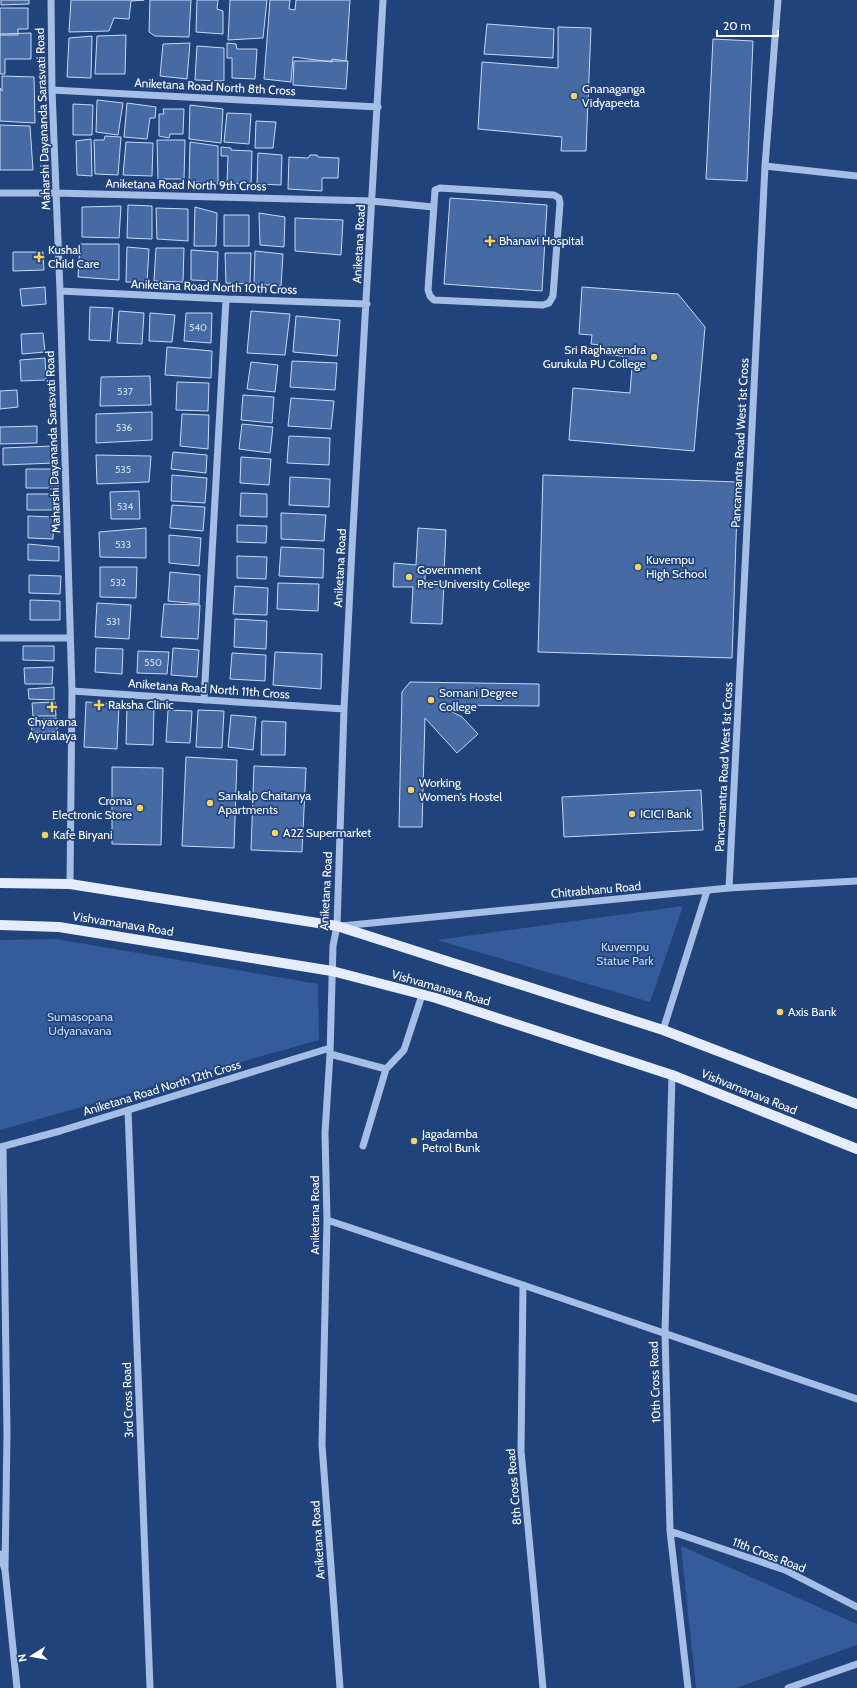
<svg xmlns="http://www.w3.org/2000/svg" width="857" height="1688" viewBox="0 0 857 1688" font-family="Cabin,sans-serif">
  <rect width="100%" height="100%" fill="#21437c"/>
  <path fill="#345b9a" d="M683,906l-33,96 -213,-62z
    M56,939l262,45 1,56 -319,90v-190z
    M681,1546l176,78v21l-121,43h-40z"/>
  <path fill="#456aa4" stroke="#c7d9f5" d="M1,0h28v4l-28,1z
    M71,0h73l-13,1 -2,18 -15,-1 -5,13 -40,1z
    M150,0h41l-2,37 -34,-1 -6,-4z
    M197,0h21l-1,9 6,2v23l-27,-2z
    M230,0h37l-4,38 -35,2z
    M270,0h20l-1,9 6,1 1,-10h54l-4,61 -14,-2v3l-39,-5 -2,25 -27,-3z
    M0,8h28v21h-10v6h-18z
    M487,24l67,5 -1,29 -69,-4z
    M558,27l33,1 -5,123h-25l1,-14 -84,-8 4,-67 76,6z
    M31,33v26h-26v15h-5v-40z
    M126,35l-1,39h-30l2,-38z
    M92,36l-1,42 -24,-1 2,-39z
    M713,39l40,2 -6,140 -41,-2z
    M190,43l-3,36 -27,-3 3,-32z
    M227,43l9,1 1,5h20l-2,30 -23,-1v-20h-5z
    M197,46l27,2v33l-29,-1z
    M294,61h54l-2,28 -53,-4z
    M2,76l32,1 1,46 -35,-2v-33l2,3z
    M97,100l26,3 -5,32 -22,-3z
    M127,103l29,4 -1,11h-5l-3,21 -23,-2z
    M73,104l20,1 -1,30h-19z
    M190,105l33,4 -2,34 -32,-4z
    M163,109h21l-1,25h-13l-1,4 -10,-2v-22h5z
    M227,113l24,1 -2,30 -25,-2z
    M256,121l20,1 -3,26h-18z
    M0,125l30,1 3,44h-33z
    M105,136l16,1 -3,38 -23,-1 -1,-34h10z
    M91,139l1,37 -15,-1 -1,-34z
    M157,140h28l-1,39h-26z
    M126,142l27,1 -1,33 -29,-1z
    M190,142l28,4v38l-29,-3z
    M221,147l10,1v2l21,1 -1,33 -24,-1 1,-27h-7z
    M258,153l24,2 -1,30 -24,-1z
    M310,155h7l1,2 21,1 -1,20h-16v13l-34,-2 1,-32 19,1z
    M450,198l97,7 -5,86 -98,-7z
    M128,205l24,1v33l-25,-1z
    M121,206l-2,32 -37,-1v-30z
    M195,207l22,6 -1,33h-22z
    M156,208l32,1v32l-31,-2z
    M259,213l26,4 -1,30 -24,-2z
    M224,215h25v31h-25z
    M295,218l48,2 -2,35 -46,-4z
    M80,244h39v36l-41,-3z
    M127,247l22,2 -2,33h-21z
    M156,248h28l-1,34 -29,-1z
    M191,250l27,2 -1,29 -26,-1z
    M255,251l28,3 -2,32 -27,-2z
    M13,252h30l1,18 -31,1z
    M225,253h26l-1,31 -24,-1z
    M45,287l1,17 -24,2 -2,-17z
    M582,287l96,7 27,33 -11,124 -125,-11 4,-52 57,5 2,-26 -10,-11 -22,-2v-9l-9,-1 1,-9 -13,-1z
    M90,307l23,1 -3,33 -21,-1z
    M119,311l25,2 -2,31 -25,-1z
    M251,311l39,3 -5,41 -38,-2z
    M150,313l25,2 -3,27 -23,-1z
    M186,313h26l-1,30 -27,-2z
    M296,316l44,4 -3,36 -44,-4z
    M43,333l2,19 -23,2 -1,-20z
    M167,347l45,4 -1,27 -46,-3z
    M45,358l1,22 -25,1 -1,-21z
    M292,361l45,2 -2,27 -45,-3z
    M251,362l27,3 -3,27 -28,-3z
    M150,376l1,29 -51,1 1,-29z
    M177,382l32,1 -1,28 -32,-1z
    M17,390l1,17 -18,2v-18z
    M243,395l31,2 -2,26 -31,-3z
    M291,398l43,3 -3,28 -43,-3z
    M152,412v28l-56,3v-29z
    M182,414l27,1 -1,34 -28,-3z
    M242,424l31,3 -3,26 -31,-4z
    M37,426v17l-37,1v-17z
    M289,436l41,2 -1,27 -42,-2z
    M53,446l2,17 -52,2v-17z
    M173,452l34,3 -1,18 -35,-4z
    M96,455l55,1 -2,26 -52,2z
    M241,457l30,2 -2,26 -29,-2z
    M26,469h32v19h-32z
    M172,475l35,3 -2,25 -34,-2z
    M543,475l195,7 -6,176 -194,-6z
    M290,477l40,2 -1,28 -40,-2z
    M139,491l1,28h-29l-1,-27z
    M241,493l26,1v23l-27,-1z
    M27,494h25l1,16h-26z
    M172,505l33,2 -2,24 -33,-3z
    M281,513l45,2 -2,26 -43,-2z
    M28,516l26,1 -1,22 -25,-1z
    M237,525l30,1 -1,17 -29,-1z
    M146,528v30l-46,-1 -1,-25z
    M418,528l28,2 -2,43 -19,-1v9l19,1 -2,42 -31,-1 2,-36h-20l1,-24 22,2z
    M169,535l32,3 -2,28 -30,-3z
    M28,544l31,3v14l-31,-1z
    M281,547l43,2 -1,29 -44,-2z
    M237,556l30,1 -1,22 -29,-1z
    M100,567h37l-1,31 -36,-1z
    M170,572l30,3 -1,29 -31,-3z
    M29,575l32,1 -1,18 -31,-1z
    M278,583l41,1 -1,27 -41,-2z
    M235,586l33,2 -1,27 -34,-1z
    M30,600l30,1v19h-30z
    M97,603l34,2 -2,34 -34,-2z
    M164,604l36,1 -2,34 -37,-2z
    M235,619l32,2 -1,28 -32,-2z
    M23,646h31v15l-31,-1z
    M96,648l27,1 -1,25 -27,-2z
    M173,648l26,2 -2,27 -26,-2z
    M138,651l31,1 -2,22 -30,-1z
    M275,652l47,2 -1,35 -48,-4z
    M232,653l34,2 -1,26 -35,-2z
    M53,667l-1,17h-27l-1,-16z
    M410,682l129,2v22l-100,-1 23,12 16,17 -21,19 -32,-35 -3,109h-23l3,-135z
    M54,687v13l-25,-1 -1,-10z
    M55,702l1,14h-23l-1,-13z
    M86,702l33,2 -2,45 -33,-2z
    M127,707l27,1 -1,37 -27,-1z
    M168,710l24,1 -2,32 -24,-1z
    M198,710l26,1 -2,37 -26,-1z
    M231,715l25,2 -3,33 -25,-3z
    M57,718v14l-25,1 -1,-13z
    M262,721l24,1 -1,33h-24z
    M186,757l51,3 -3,88 -52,-2z
    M254,766l52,2 -4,84 -51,-2z
    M112,767l51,1 -2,77 -49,-1z
    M701,790l2,40 -139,7 -2,-40z"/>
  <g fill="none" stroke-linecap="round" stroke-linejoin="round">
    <path stroke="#a4bee6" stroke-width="7" d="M51,0l1,90 8,201 12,400 -2,193
      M52,90l326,17
      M765,166l92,10
      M440,188l114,7 5,3 1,5 -7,93 -4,7 -6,2 -109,-5 -4,-4 -2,-6 7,-100z
      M0,193h55l317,8 61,6
      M60,291l166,8 141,5
      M0,638h70
      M72,691l272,18
      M204,700l22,-401
      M729,888l36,-722 13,-166
      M341,926l388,-38 128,-7
      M663,1030l44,-139
      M330,1054l56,15
      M672,1075l-7,258 5,198 18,157
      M128,1110l22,578
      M363,1146l23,-77 18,-19 18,-55
      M0,1147l60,-16 270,-83
      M3,1147l4,287 -2,136
      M327,1220l196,65 334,114
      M523,1285l-2,166 22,237
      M670,1531l115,39 72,37
      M0,1554l5,16 12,118
      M340,1688l-18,-243 5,-225 -2,-87 5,-79 3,-108 4,-20 7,-217 8,-161 31,-548
      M788,1688l69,-24"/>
    <path stroke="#e5edfd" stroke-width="10" d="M0,883l70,1 267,42 326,104 194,74
      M0,925l59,2 273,44 104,27 236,77 185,74"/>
  </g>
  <g fill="#f3d365" stroke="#21437c" stroke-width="1.5">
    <circle cx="574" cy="96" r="4"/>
    <path d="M488 235h4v4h4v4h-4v4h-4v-4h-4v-4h4z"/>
    <path d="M37 251h4v4h4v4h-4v4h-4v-4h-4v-4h4z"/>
    <circle cx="654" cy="357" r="4"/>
    <circle cx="638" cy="567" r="4"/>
    <circle cx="409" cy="577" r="4"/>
    <circle cx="431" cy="700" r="4"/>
    <path d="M97 699h4v4h4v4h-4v4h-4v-4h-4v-4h4z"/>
    <path d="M50 701h4v4h4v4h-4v4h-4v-4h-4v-4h4z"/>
    <circle cx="411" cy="790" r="4"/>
    <circle cx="210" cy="803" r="4"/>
    <circle cx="140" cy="808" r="4"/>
    <circle cx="632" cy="814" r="4"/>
    <circle cx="275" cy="833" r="4"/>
    <circle cx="45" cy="835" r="4"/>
    <circle cx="780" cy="1012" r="4"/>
    <circle cx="414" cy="1141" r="4"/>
  </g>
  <g text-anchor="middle" stroke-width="3.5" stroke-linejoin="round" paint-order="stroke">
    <g font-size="10" fill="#d0dae8">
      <text x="198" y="331">540</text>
      <text x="125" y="395">537</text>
      <text x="124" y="431">536</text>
      <text x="123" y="473">535</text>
      <text x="125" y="510">534</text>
      <text x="123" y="548">533</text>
      <text x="118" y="586">532</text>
      <text x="113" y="625">531</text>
      <text x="153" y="666">550</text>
    </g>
    <g font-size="12" fill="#fff" stroke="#21437c">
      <text transform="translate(215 87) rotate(3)" y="4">Aniketana Road North 8th Cross</text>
      <text transform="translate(43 119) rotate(-92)" y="4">Maharshi Dayananda Sarasvati Road</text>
      <text transform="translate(186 185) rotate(1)" y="4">Aniketana Road North 9th Cross</text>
      <text transform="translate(359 244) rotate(-87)" y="4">Aniketana Road</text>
      <text transform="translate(214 287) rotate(2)" y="4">Aniketana Road North 10th Cross</text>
      <text transform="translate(53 442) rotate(-92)" y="4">Maharshi Dayananda Sarasvati Road</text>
      <text transform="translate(740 443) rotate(-87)" y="4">Pancamantra Road West 1st Cross</text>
      <text transform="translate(340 568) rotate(-87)" y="4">Aniketana Road</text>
      <text transform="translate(209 689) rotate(4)" y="4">Aniketana Road North 11th Cross</text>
      <text transform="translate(724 767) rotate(-87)" y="4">Pancamantra Road West 1st Cross</text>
      <text transform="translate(596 890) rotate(-5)" y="4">Chitrabhanu Road</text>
      <text transform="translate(326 891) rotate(-87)" y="4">Aniketana Road</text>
      <text transform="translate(123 924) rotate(9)" y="4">Vishvamanava Road</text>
      <text transform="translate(441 988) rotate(16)" y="4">Vishvamanava Road</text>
      <text transform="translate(162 1088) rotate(-17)" y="4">Aniketana Road North 12th Cross</text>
      <text transform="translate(749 1092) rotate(22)" y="4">Vishvamanava Road</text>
      <text transform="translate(315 1215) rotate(-90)" y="4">Aniketana Road</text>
      <text transform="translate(655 1382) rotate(-92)" y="4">10th Cross Road</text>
      <text transform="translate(128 1400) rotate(-92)" y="4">3rd Cross Road</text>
      <text transform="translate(514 1487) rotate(-95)" y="4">8th Cross Road</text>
      <text transform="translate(318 1540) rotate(-94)" y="4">Aniketana Road</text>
      <text transform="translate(769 1555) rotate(21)" y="4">11th Cross Road</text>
    </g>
    <g font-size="12" fill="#fff" stroke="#21437c" text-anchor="start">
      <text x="582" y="93">Gnanaganga<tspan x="582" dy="14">Vidyapeeta</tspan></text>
      <text x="499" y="245">Bhanavi Hospital</text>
      <text x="48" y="254">Kushal<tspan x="48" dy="14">Child Care</tspan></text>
      <text x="646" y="354" text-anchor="end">Sri Raghavendra<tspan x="646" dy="14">Gurukula PU College</tspan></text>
      <text x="646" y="564">Kuvempu<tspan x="646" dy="14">High School</tspan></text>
      <text x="417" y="574">Government<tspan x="417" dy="14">Pre-University College</tspan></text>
      <text x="439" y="697">Somani Degree<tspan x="439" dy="14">College</tspan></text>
      <text x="108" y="709">Raksha Clinic</text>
      <text x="52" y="726" text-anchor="middle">Chyavana<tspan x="52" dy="14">Ayuralaya</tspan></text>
      <text x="419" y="787">Working<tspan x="419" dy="14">Women's Hostel</tspan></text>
      <text x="218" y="800">Sankalp Chaitanya<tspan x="218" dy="14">Apartments</tspan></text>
      <text x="132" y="805" text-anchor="end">Croma<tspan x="132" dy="14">Electronic Store</tspan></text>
      <text x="640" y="818">ICICI Bank</text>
      <text x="283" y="837">A2Z Supermarket</text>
      <text x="53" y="839">Kafe Biryani</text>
      <text x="788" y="1016">Axis Bank</text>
      <text x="422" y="1138">Jagadamba<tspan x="422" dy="14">Petrol Bunk</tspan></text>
    </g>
    <g font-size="12" fill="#c7d9f5" stroke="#21437c">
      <text x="625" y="951">Kuvempu<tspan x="625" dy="14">Statue Park</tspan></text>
      <text x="80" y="1021">Sumasopana<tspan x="80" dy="14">Udyanavana</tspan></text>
    </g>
  </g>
  <g transform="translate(32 1656) rotate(259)" stroke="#21437c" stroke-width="3" paint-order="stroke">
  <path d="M0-3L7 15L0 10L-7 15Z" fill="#ffffff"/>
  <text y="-6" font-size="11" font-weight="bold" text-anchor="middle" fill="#ffffff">N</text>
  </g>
  <path d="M717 30v6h61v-6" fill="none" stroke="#ffffff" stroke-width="2"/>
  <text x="723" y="30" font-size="12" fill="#ffffff" stroke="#21437c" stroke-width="3" paint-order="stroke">20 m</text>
</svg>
